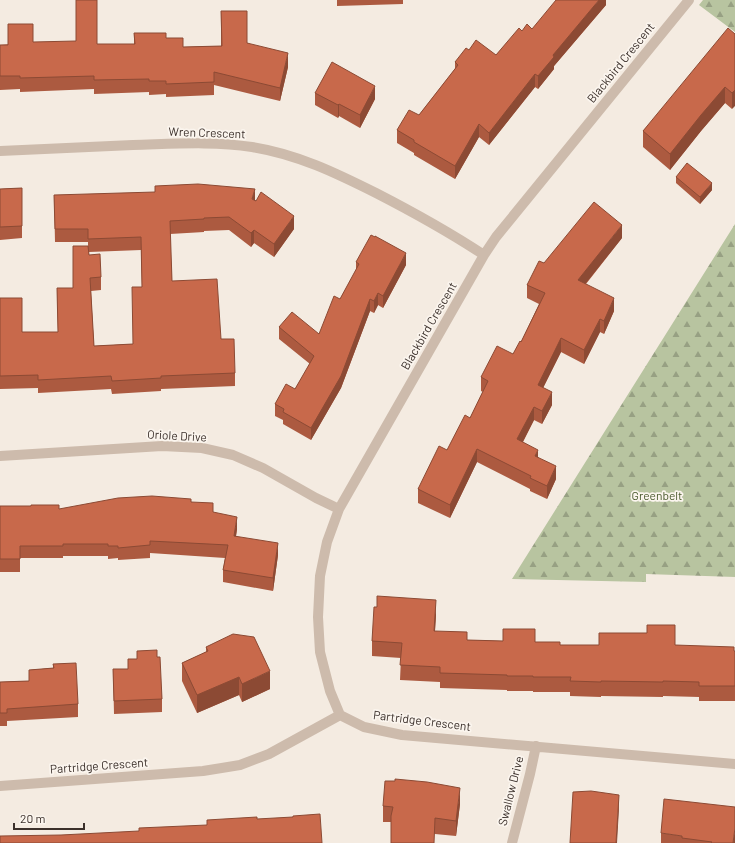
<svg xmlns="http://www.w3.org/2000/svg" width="735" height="843" viewBox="0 0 735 843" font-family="Barlow,sans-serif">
  <defs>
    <pattern id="forest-firs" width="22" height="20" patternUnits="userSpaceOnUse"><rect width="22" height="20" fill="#b8c4a0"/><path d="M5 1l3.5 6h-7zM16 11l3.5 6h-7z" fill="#97a083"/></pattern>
  </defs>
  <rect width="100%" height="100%" fill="#f4ebe1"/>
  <path fill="url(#forest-firs)" d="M703,0h32v32l-36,-27z
    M735,224v353l-89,-3v8l-134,-3z"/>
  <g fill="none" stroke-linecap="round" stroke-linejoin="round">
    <path stroke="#cdbbac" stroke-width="10" d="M0,151c44,-2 89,-4 133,-6 40,-1 80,-4 119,2 45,7 84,26 124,46 37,19 73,39 108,62
      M0,456l162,-10 40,2 31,7 30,13 53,30 23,11
      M340,715l-10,-24 -10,-39 -2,-35 2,-41 7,-34 12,-33 145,-254 12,-18 193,-237
      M340,715l24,12 38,8 333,29
      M0,786l203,-15 37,-6 29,-11 71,-39
      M512,843l18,-69 6,-28"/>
  </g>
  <path fill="#ac5a40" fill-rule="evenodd" d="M337,0h66v4l-66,2z
    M606,0v5l-52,61v3l-16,20 -3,-2 -46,58 -10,-8 -24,42 -41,-24v-2l-17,-10v-13l22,-15 36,-46v-7l14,-12 27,5 26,-24 10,-2z
    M221,11l26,32 41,24 -8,34 -66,-16v10l-48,2v-3l-17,1v-3l-55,2v-5l-74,3v-3l-20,1v-45l33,-3 64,2h37v-11l32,5 17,9 38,-1z
    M735,34l-3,75 -7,-6 -24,28 -31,39 -27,-23v-16z
    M315,93l60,6 -15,29 -21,-12 -1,2 -23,-13z
    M676,177l36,13 -12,14 -24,-21z
    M22,188v50l-22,2v-51z
    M54,195l201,5 39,29 -20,28 -20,-14 -3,4 -22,-17 -25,1v1l-34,2 2,47 49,58 14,34v13l-74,3v2l-49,3 -1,-5 -73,4v-5l-38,1v-91l22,34h36l-1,-44h16l15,-42v-4h-33zM141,250l1,37 -9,57 -39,2 -3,-55 10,-1v-13l-12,-22v-3z
    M622,238l-36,46 28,27 -10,23 -4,-2 -16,32 -23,-12 -18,36 9,17 -10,19 -8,-4 -11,22 15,15 18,22 -9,20 -17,-8v-2l-53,-27 -27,56 -32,-15v-14l29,-39 23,-32 13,-26 -2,-1v-14l32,-23 8,-12 18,-38 -12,-6v-13l17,-22z
    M356,262l50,3 -23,43 -5,-3 -4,8 -4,-2 -29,77 -30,52 -28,-16v-4l-8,-4v-12l20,-15 15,-25 -31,-25v-12l40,7 21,-35 16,-28z
    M191,502l22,11 24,16 -1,7 42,19 -5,36 -50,-9v-12l2,-12 -75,-5v5l-32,2v-2l-10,1v-3h-45v2h-43v14h-20v-66l59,3z
    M377,607l59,7 -1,17 32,9 68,2 25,3h115l60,6v50h-36v-4l-36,-1v1l-62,-1v1l-31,-1v-4h-37v-1h-26v-1l-67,-2v-6l-40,-2 1,-22 -29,-2v-15z
    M206,647l64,42 -28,13 -3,-7 -42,18 -15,-32v-18l24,-11z
    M137,651l20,6 5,42v13l-48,2 -1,-45h15v-10h9z
    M53,664l25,40v13l-71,4v5h-7v-44l29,-1v-11l24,-2z
    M460,804l-4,32 -21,-2 -44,-12h-8v-16z
    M661,833l74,10h-74z"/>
  <path fill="#8c4a34" d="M599,0h7v5l-52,61v3l-16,20v-13l15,-21z
    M288,53v14l-8,34v-13z
    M535,74v13l-46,58v-12z
    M375,86v13l-15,29v-13z
    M725,87v16l-24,28 -31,39v-16l31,-39z
    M735,90v16l-3,3v-16z
    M339,104v12l-1,2v-13z
    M479,124v13l-24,42v-13z
    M712,183v7l-12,14v-7z
    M255,189v13l-3,-3z
    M294,216v13l-20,28v-13z
    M622,225v13l-44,55v-13z
    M254,230v13l-3,4v-14z
    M406,253v12l-23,43v-12z
    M378,293v12l-4,8v-12z
    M614,298v13l-10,23v-13z
    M370,299v12l-29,77 -30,52v-12z
    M600,319v13l-16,32v-14z
    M561,338v14l-23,46v-13z
    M552,392v13l-10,19v-13z
    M534,407v13l-17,33v-14z
    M477,449v13l-27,56v-13z
    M538,450v13l-3,-7z
    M556,466v13l-9,20v-13z
    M237,517v12l-3,20v-13z
    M278,543v12l-5,36v-13z
    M436,600v14l-2,32v-15z
    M270,671v18l-28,13v-18z
    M239,677v18l-42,18v-18z
    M460,788v16l-4,32v-15z
    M619,795v13l-2,35h-1z
    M735,828v15h-2z"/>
  <path fill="#c8694b" stroke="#8c4a34" d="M76,0h21v44h38l-1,-11h32v5h17v9l39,-1 -1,-35h26v32l41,10 -8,35 -66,-16v10l-48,2v-3h-17v-2l-55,1v-4l-74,2v-2h-20v-31h8v-21h25v18l43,-1z
    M556,0h43l-46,55 1,2 -16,19 -3,-2 -46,59 -10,-9 -24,42 -41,-24v-2l-17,-10 12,-20 10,5 39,-50 -3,-3 11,-14 3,2 7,-10 20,15 23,-27 3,3 5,-7 5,5z
    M728,28l7,6v56l-3,3 -7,-6 -24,28 -31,39 -27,-23z
    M332,62l43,24 -15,29 -21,-11 -1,1 -23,-12z
    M687,163l25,20 -12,14 -24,-20z
    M198,184l57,5 -3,10 4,2 5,-9 33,24 -20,28 -20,-14 -3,3 -22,-16 -25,1v1l-34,2 2,60 45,-2 4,60h13l1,34 -74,3v2l-49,3 -1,-5 -73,4v-5l-38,1v-78h22v34h36l-1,-44h16v-42h15l1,9 11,-1 1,23 -11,1 4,68 39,-2 -1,-57h10l-1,-50 -53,2v-10h-33l-1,-34 101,-3v-6z
    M22,188v38l-22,1v-38z
    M594,202l28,23 -44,55 36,18 -10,23 -4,-2 -16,31 -23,-12 -23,47 14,7 -10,19 -8,-4 -17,32 21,11 -3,6 21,10 -9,20 -17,-8 1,-2 -54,-27 -27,56 -32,-16 21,-43 8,4 18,-35 5,3 18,-37 -7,-4 16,-31 16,8 7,-13 1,1 24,-49 -18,-8 12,-24 5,2z
    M371,235l4,2v-1l31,17 -23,43 -5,-3 -4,8 -4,-2 -29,77 -30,52 -28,-16 1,-3 -9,-5 11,-20 9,5 19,-33 -35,-29 13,-15 27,22 15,-38 6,3 19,-35 -3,-2z
    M152,496l39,3v3l22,1v9l24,5 -3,19 44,7 -5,35 -50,-8 5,-25 -78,-4v4l-32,3v-2h-10v-2h-45v2h-43v13h-20v-53h31v-1h28v4l59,-11z
    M377,596l59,4 -2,31 33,1v8l36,1v-12h32v13h25v3h39v-12h48v-8h28v20l59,2v4h1v35h-36v-4l-36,-1v1l-62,-1v1l-31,-1 1,-4h-38v-1h-26v-1l-67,-2v-6l-40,-2 2,-22 -30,-2 2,-34h3z
    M233,634l21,3 16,34 -28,13 -3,-7 -42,18 -15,-32 26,-12 -2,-4z
    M157,650v7h3l2,42 -48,2 -1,-32h15v-10h9v-8z
    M76,663l2,41 -71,5v4h-7v-31l29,-1v-11l25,-2 -1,-4z
    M395,779l32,3 33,6 -4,33 -21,-3 -1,25h-43v-27l2,-9 -10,-1 2,-25h10z
    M591,791l28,4 -3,48h-46l3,-51z
    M664,799l71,8v21l-2,15h-22l1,-1 -30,-4v-2l-21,-3z
    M320,814l2,29h-322v-7l61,-1 78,-4v-3l68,-3v-5l50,-3v2l36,-2v-1z"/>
  <g text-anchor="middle" stroke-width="3.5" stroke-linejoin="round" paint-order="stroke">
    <g font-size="12" fill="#3b302b" stroke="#fbf5ee">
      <text transform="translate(621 63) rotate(-51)" y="4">Blackbird Crescent</text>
      <text transform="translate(207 133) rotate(2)" y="4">Wren Crescent</text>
      <text transform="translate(429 326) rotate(-60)" y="4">Blackbird Crescent</text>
      <text transform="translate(177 436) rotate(3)" y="4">Oriole Drive</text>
      <text transform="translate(422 721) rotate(7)" y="4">Partridge Crescent</text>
      <text transform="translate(99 766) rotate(-4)" y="4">Partridge Crescent</text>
      <text transform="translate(511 791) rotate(-76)" y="4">Swallow Drive</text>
    </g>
    <g font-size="12" fill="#4a5a2e" stroke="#fbf5ee">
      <text x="657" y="500">Greenbelt</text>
    </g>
  </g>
  <path d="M14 823v6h70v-6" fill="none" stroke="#3b302b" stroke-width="2"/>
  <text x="20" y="823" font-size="12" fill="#3b302b" stroke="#fbf5ee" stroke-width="3" paint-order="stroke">20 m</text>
</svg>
